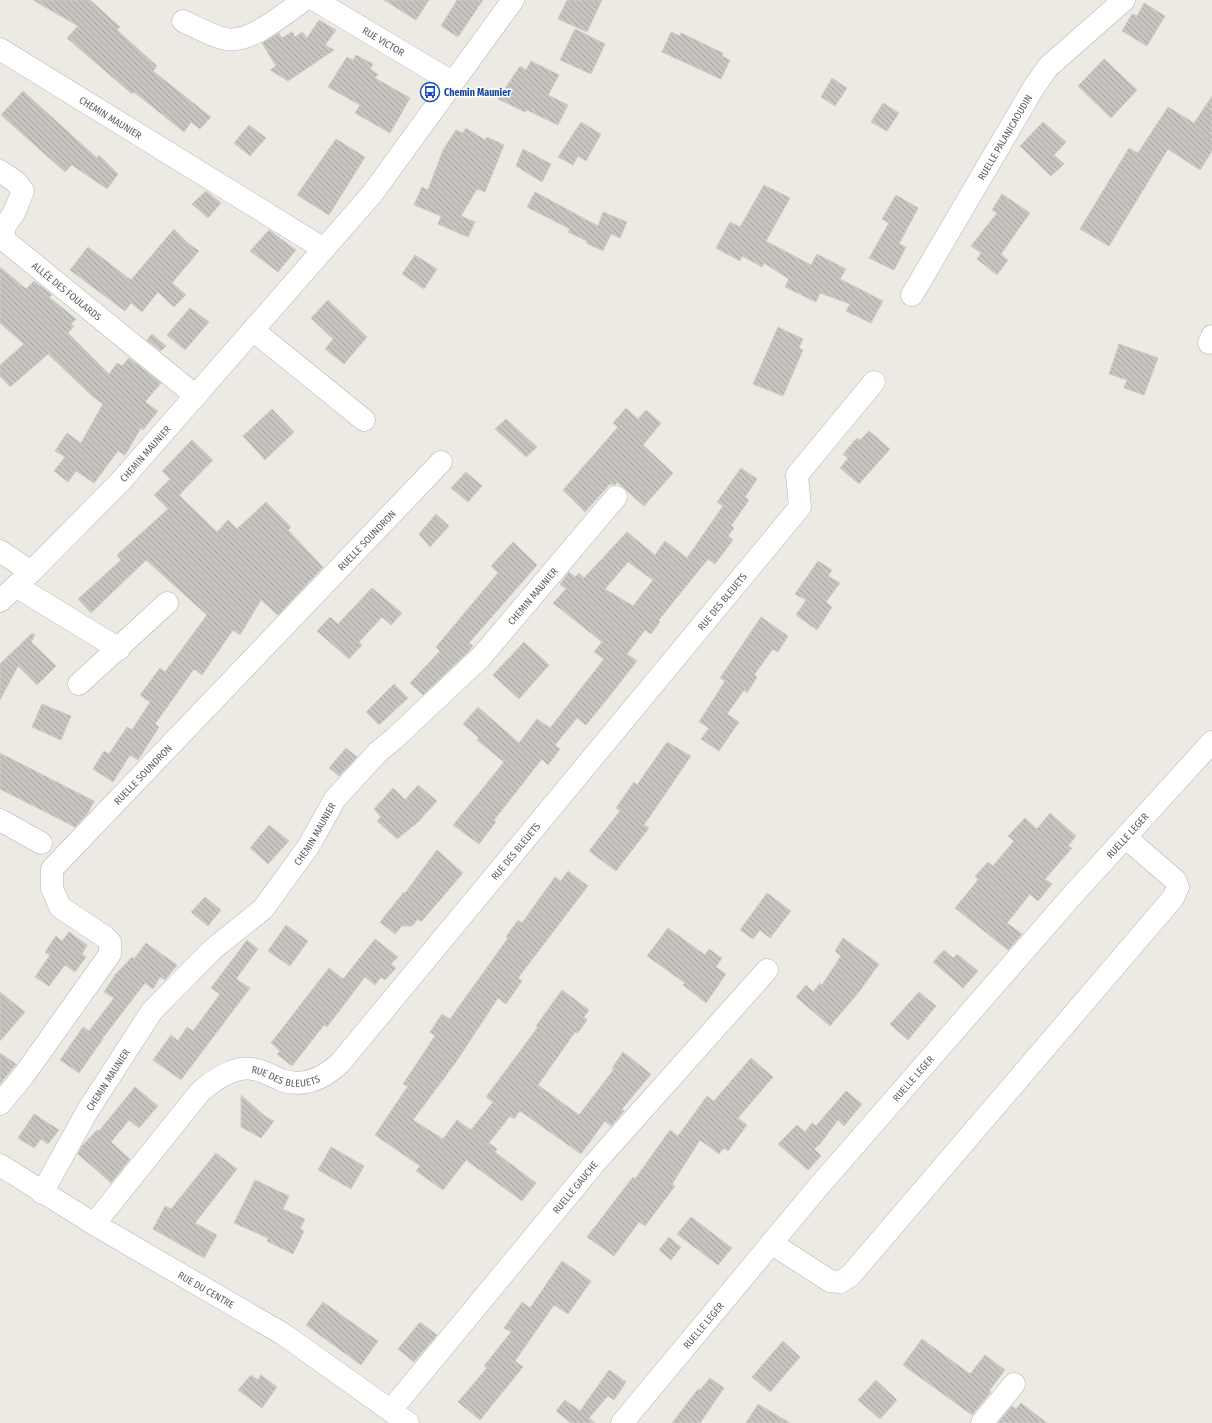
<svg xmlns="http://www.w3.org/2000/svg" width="1212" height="1423" viewBox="0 0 1212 1423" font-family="'Fira Sans Condensed',sans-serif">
  <defs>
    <pattern id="building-back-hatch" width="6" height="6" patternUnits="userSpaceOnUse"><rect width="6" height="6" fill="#c8c5c0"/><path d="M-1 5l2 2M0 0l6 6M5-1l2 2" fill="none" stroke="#a5a3a0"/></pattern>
  </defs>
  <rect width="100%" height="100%" fill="#edeae3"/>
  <path fill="url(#building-back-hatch)" stroke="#d1ccc2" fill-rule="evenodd" d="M33,0h57l30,27 -3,3 40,36 -4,5 58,46 -11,12 -9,-7 -7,10 -50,-40 -2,2 -65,-56 11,-12z
    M384,0h45l-13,20z
    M457,0h26l-25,37 -17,-11z
    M567,0h35l-15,32 -29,-13z
    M1144,3l21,13 -18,30 -25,-15 10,-17 5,2z
    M319,20l17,10 -11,15 9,5 -46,31 -18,-11 6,-4 -14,-23 17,-10 3,5 10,-6 3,5 7,-5 5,6z
    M575,29l30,15 -14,30 -31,-14z
    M671,32l9,4 1,-3 42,20 -1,3 8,4 -9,19 -59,-27z
    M356,55l17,9 -3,5 8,5 -3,4 35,20 -20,35 -35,-20 5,-8 -32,-18 19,-30 6,3z
    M1104,59l33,31 -26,28 -33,-32z
    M531,61l28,14 -11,20 20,10 -10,20 -31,-15 -2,2 -27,-13 22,-33 6,4z
    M832,78l15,10 -12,18 -14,-9z
    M23,91l74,67 2,-3 19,19 -11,15 -35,-24 -7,7 -64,-57z
    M1212,96v55l-12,19 -32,-21 -59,97 -29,-17 49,-81 9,5 30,-46 26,16z
    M883,103l16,10 -12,18 -16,-9z
    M581,122l20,12 -15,27 -8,-5 -5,9 -15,-8z
    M1043,122l23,20 -12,13 10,9 -13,12 -31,-30z
    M249,125l17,13 -16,18 -16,-13z
    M466,128l19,12 2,-3 17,8 -19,47 -8,-3 -16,27 14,6 -7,15 -30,-13 3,-8 -27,-11 8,-18 6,3 15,-40 13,-20 7,3z
    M336,139l29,18 -36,58 -32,-20z
    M523,149l28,15 -9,18 -26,-16z
    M764,185l26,13 -24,43 45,24 6,-11 29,15 -6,10 43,22 -12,22 -25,-12 4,-7 -30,-11 -4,9 -31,-15 4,-8 -25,-16 -2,4 -20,-11 -2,5 -24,-13 14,-26 10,5z
    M206,191l15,12 -13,15 -16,-14z
    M535,192l63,34 5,-14 24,10 -7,16 -9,-4 -8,17 -17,-8 1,-2 -19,-9 2,-3 -43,-22z
    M1002,194l28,19 -29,41 7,6 -11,15 -20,-16 4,-6 -10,-7 26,-33 -5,-3z
    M896,195l22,13 -19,36 7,3 -12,23 -25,-12 20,-35 -7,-4z
    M174,229l14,14 11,8 -27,32 14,12 -12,12 -16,-15 -16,20 -11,-9 -6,8 -55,-41 18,-23 43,33z
    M269,230l27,20 -18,22 -28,-21z
    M415,255l22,14 -13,20 -22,-15z
    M0,267l26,22 8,-8 18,14 -3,2 27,22 -5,5 3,2 -6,7 41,41 8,-11 5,3 7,-8 32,25 -16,19 13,9 -15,19 -2,-2 -16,27 -7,-4 -24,32 -18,-12 -8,11 -14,-11 11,-14 -10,-6 12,-18 14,10 22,-39 -11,-8 -44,-42 -38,33 -10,-11v-11l24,-21 -24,-21z
    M328,300l39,37 -23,27 -19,-15 8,-10 -22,-21z
    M190,308l19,14 -24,28 -18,-15z
    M778,327l25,12 -4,9 4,2 -20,46 -30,-12z
    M152,334l14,12 -5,5 -14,-11z
    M1119,344l39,14 -14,37 -20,-7 3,-8 -18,-6z
    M626,408l12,11 8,-9 15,13 -18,22 30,28 -29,33 -27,-24 -2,3 -5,-1 -25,28 -22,-22 55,-63 -5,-4z
    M272,409l22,23 -29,28 -22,-24z
    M506,419l31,28 -11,10 -31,-28z
    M869,431l21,18 -31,35 -19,-16 8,-10 -5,-4 14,-16 3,2z
    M192,440l21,20 -34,35 38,37 11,-12 9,9 29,-27 25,25 -3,3 35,37 -45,48 -17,-15 -21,35 -7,-5 -31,45 -8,-6 -39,55 4,3 -21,33 -8,-5 -17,27 -20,-13 11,-18 5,3 18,-27 5,3 18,-28 -10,-7 20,-27 5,4 42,-57 -61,-55 -55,53 -13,-14 43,-39 -4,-5 51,-46 -14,-14 16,-16 -8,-8z
    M741,468l16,11 -12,18 4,3 -18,26 3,2 -6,8 5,4 -18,24 -7,-5 -50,62 2,1 -9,12 -6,-4 -18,24 10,7 -33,42 -18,22 -9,-7 -22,27 5,4 -12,16 -6,-6 -48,61 2,2 -17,22 -26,-19 51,-63 -27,-22 2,-2 -16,-14 15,-17 41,36 18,-24 13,9 54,-69 -10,-7 8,-10 -49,-39 13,-14 -6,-5 9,-12 6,5 4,-4 5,5 43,-46 28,23 10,-14 22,17 36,-52 -6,-4zM628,562l25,18 -20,26 -28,-17z
    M466,472l16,14 -14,16 -17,-14z
    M436,514l13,12 -19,21 -11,-13z
    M513,542l24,23 -68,78 4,3 -5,6 -45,43 -13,-12 30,-32 -4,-4 62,-74 -7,-7z
    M818,561l14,9 -4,6 12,7 -14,19 6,5 -15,23 -21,-15 10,-15 -11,-6z
    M372,588l30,25 -11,12 -9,-8 -23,25 3,3 -13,14 -32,-28 13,-14 8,7z
    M761,617l27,19 -10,16 -5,-3 -19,26 3,2 -10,16 -3,-3 -17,24 12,8 -20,29 -18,-12 8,-11 -10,-6 26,-41 -5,-3z
    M32,633l3,2 -4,7 25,24 -19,19 -19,-19 -18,34v-36z
    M524,642l25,23 -30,34 -26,-24z
    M394,684l14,14 -29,27 -13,-13z
    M42,704l29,12 -10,24 -29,-13z
    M667,742l24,14 -47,69 5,3 -33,43 -27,-20 31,-40 -4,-3 18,-26 3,3z
    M346,748l11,9 -18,19 -10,-8z
    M0,753l94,48 -6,12 -13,14 -75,-38z
    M418,785l19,16 -19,21 -21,17 -20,-18 4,-4 -7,-8 19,-21 12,12z
    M1050,813l26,23 -8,10 4,2 -27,31 7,5 -14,17 -8,-7 -23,29 15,11 -14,16 -53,-42 23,-28 -3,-4 13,-14 5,4 21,-25 -6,-5 17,-18 12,11z
    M269,825l20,16 -21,23 -18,-16z
    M437,850l26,23 -42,49 -3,-3 -6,7h-10l-7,8 -15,-12 24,-30 1,1z
    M568,871l20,15 -70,92 4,3 -16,23 -8,-6 -42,64 -43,58 30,19 14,-19 14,10 22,-28 -7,-5 52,-70 -2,-1 26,-36 27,20 -5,7 3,3 -9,13 -3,-1 -37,53 41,30 35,-46 -2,-1 11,-16 28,22 -29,35 2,2 -13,15 -6,-5 -24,33 -61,-43 -6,8 -4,-3 -21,27 8,6 -2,3 41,31 -14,18 -56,-41 -23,30 -27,-19 4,-5 -45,-31 33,-49 -5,-2 32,-48 -5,-4 12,-18 8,5 58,-81 -2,-1 12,-17 4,3 33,-46 6,4z
    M767,893l24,18 -21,27 -10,-8 -7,9 -13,-9z
    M205,897l16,13 -13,16 -17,-14z
    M286,925l22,16 -18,25 -22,-15z
    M668,928l37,27 4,-6 13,9 -6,9 10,7 -20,29 -23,-18 2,-2 -38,-27z
    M69,932l18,13 -5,9 4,3 -11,15 -10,-7 -16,21 -14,-9 15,-22 -5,-3 11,-16 6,5z
    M843,938l36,26 -20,28 -29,34 -34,-29 10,-12 7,7 7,-9 2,2 19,-29 -6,-5z
    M375,939l23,18 -7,7 5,4 -11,12 -4,-3 -6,8 -10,-8 -38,50 -3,-2 -32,41 -15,-12 3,-3 -9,-8 58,-75 14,11z
    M247,940l11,9 -22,30 14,9 -69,92 -28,-20 18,-25 7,6 9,-14 6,4 27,-37 -9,-6z
    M146,943l31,22 -12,15 -5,-3 -7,12 -8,-6 -43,56h1l-24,34 -19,-13 23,-33 6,4 25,-33 -10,-6 11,-17 17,-18 2,2z
    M944,950l9,8 4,-4 21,17 -15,17 -30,-26z
    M0,992l25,20 -25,29z
    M919,992l17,14 -28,34 -18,-16z
    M0,1053l16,11 -16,20z
    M751,1058l22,19 -35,41 9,7 -19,26 -4,-3 -5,6 -19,-14 -28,44 3,2 -30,40 -6,-4 -25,34 -27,-19 46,-60 2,2 35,-49 8,6 29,-40 7,5z
    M135,1087l23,19 -19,22 -10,-8 -18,22 19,17 -19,24 -33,-29 4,-8 15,-16 2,1z
    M846,1091l16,13 -18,22 -6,-6 -18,24 -6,5 7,7 -13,14 -30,-26 19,-19 8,7 7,-9 4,3z
    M241,1095l25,22 8,4 -13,17 -20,-11z
    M34,1114l25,16 -11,14 -7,-5 -7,9 -16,-10z
    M331,1147l33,19 -13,23 -33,-19z
    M216,1153l21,16 -42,54 22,12 -13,23 -51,-29 12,-23 6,3z
    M255,1180l34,16 -6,13 22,10 -5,10 4,2 -11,23 -26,-13 1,-3 -34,-15z
    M691,1217l41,31 -14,17 -41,-31z
    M669,1237l12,10 -10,13 -12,-10z
    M562,1261l29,20 -23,33 -14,-9 -39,56 8,6 -43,53 -22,-18 29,-34 -3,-2 27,-34 -7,-4 18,-26 8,6z
    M323,1302l55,39 -17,24 -55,-40z
    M420,1322l17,13 -23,27 -16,-13z
    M922,1339l48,35 15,-19 20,15 -16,21 2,1 -19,23 -69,-50z
    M783,1341l17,16 -30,35 -18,-15z
    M609,1370l17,12 -12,18 -6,-4 -19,22 6,5h-24l-15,-12 9,-11 15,11z
    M251,1375l7,5 3,-5 16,12 -15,21 -24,-18z
    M710,1378l14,10 -24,35h-28l26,-34 2,1z
    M876,1380l21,20 -17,19 -22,-19z
    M1021,1403l26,20h-49l14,-17 4,3z
    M758,1404l32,19h-44z"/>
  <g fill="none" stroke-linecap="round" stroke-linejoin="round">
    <defs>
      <g id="street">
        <path id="s1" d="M315,0l137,82"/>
        <path d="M183,21c13,6 28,15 43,18 24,5 59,-26 78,-39"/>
        <path id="s2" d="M0,49l324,200"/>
        <path id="s3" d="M0,171l16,11 7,9 -9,22 -9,13 -2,13 193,157"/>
        <path id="s4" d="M912,295l122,-208 14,-20 76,-67"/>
        <path d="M253,330l111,90"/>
        <path d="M1209,343l3,-7"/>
        <path d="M0,551l31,21"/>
        <path d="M16,586l103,63"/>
        <path id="s5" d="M0,601l31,-29 89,-90 252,-288 141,-194"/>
        <path d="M79,684l88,-81"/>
        <path d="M0,820l41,23"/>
        <path id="s6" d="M0,1104l24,-29 86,-121v-12l-5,-5 -45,-30 -8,-19v-19l389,-407"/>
        <path id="s7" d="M42,1193l46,-83 64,-99 61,-62 50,-40 45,-62 27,-48 43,-47 17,-14 86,-81 135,-160"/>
        <path id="s8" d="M94,1224l106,-132c14,-12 33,-26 52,-23 11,1 20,7 29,11 23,8 43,-2 59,-17l460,-556 -3,-32 77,-93"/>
        <path d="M771,1243l59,38 10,1 10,-6 323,-378 5,-11 -3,-7 -50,-43"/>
        <path id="s9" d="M391,1410l203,-246 173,-194"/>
        <path id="s10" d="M622,1423l197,-237 251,-288 142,-156"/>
        <path d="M982,1423l32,-39"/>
      </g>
      <g id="secondary">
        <path id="s11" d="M0,1165l94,59 189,110 125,89"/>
      </g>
    </defs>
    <use href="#street" stroke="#b1b4b7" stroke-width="23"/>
    <use href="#secondary" stroke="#b0b3b7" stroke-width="23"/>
    <use href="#street" stroke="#fff" stroke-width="22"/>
    <use href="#secondary" stroke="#fff" stroke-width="22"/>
  </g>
  <defs>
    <symbol id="bus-ring" viewBox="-11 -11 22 22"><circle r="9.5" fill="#fff" stroke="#1a4fb4" stroke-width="1.5"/><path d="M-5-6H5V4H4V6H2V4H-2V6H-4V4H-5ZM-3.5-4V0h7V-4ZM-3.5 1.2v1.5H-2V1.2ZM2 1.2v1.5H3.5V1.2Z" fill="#1a4fb4"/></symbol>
  </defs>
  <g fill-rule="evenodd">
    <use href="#bus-ring" x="419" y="81" width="22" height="22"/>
  </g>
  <g text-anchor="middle" stroke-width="3" stroke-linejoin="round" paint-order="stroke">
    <g font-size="10" fill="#5b5f63" stroke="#fff">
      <text dy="4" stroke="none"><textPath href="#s1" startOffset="80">RUE VICTOR</textPath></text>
      <text dy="4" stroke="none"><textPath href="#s2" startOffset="130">CHEMIN MAUNIER</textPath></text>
      <text dy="4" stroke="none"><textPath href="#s4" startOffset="183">RUELLE PALANICAOUDIN</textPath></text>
      <text dy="4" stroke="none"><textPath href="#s3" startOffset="166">ALLÉE DES FOULARDS</textPath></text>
      <text dy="4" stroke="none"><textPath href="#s5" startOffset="207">CHEMIN MAUNIER</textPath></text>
      <text dy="4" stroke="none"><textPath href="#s6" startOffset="754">RUELLE SOUNDRON</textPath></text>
      <text dy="4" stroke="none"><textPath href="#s7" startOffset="779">CHEMIN MAUNIER</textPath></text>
      <text dy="4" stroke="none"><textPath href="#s8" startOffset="923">RUE DES BLEUETS</textPath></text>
      <text dy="4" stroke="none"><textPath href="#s6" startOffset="430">RUELLE SOUNDRON</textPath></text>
      <text dy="4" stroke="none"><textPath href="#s7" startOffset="455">CHEMIN MAUNIER</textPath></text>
      <text dy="4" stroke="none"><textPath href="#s10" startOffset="775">RUELLE LEGER</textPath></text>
      <text dy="4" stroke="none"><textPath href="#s8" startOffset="599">RUE DES BLEUETS</textPath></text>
      <text dy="4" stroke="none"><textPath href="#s8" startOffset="263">RUE DES BLEUETS</textPath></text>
      <text dy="4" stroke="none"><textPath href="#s10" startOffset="451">RUELLE LEGER</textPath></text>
      <text dy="4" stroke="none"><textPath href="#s7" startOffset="131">CHEMIN MAUNIER</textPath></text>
      <text dy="4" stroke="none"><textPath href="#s9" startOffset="289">RUELLE GAUCHE</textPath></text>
      <text dy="4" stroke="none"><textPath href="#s11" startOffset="241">RUE DU CENTRE</textPath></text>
      <text dy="4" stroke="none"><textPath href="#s10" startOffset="127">RUELLE LEGER</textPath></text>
    </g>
    <g font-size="10" font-weight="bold" fill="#164399" stroke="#fff" text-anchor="start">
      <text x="444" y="96">Chemin Maunier</text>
    </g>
  </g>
</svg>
